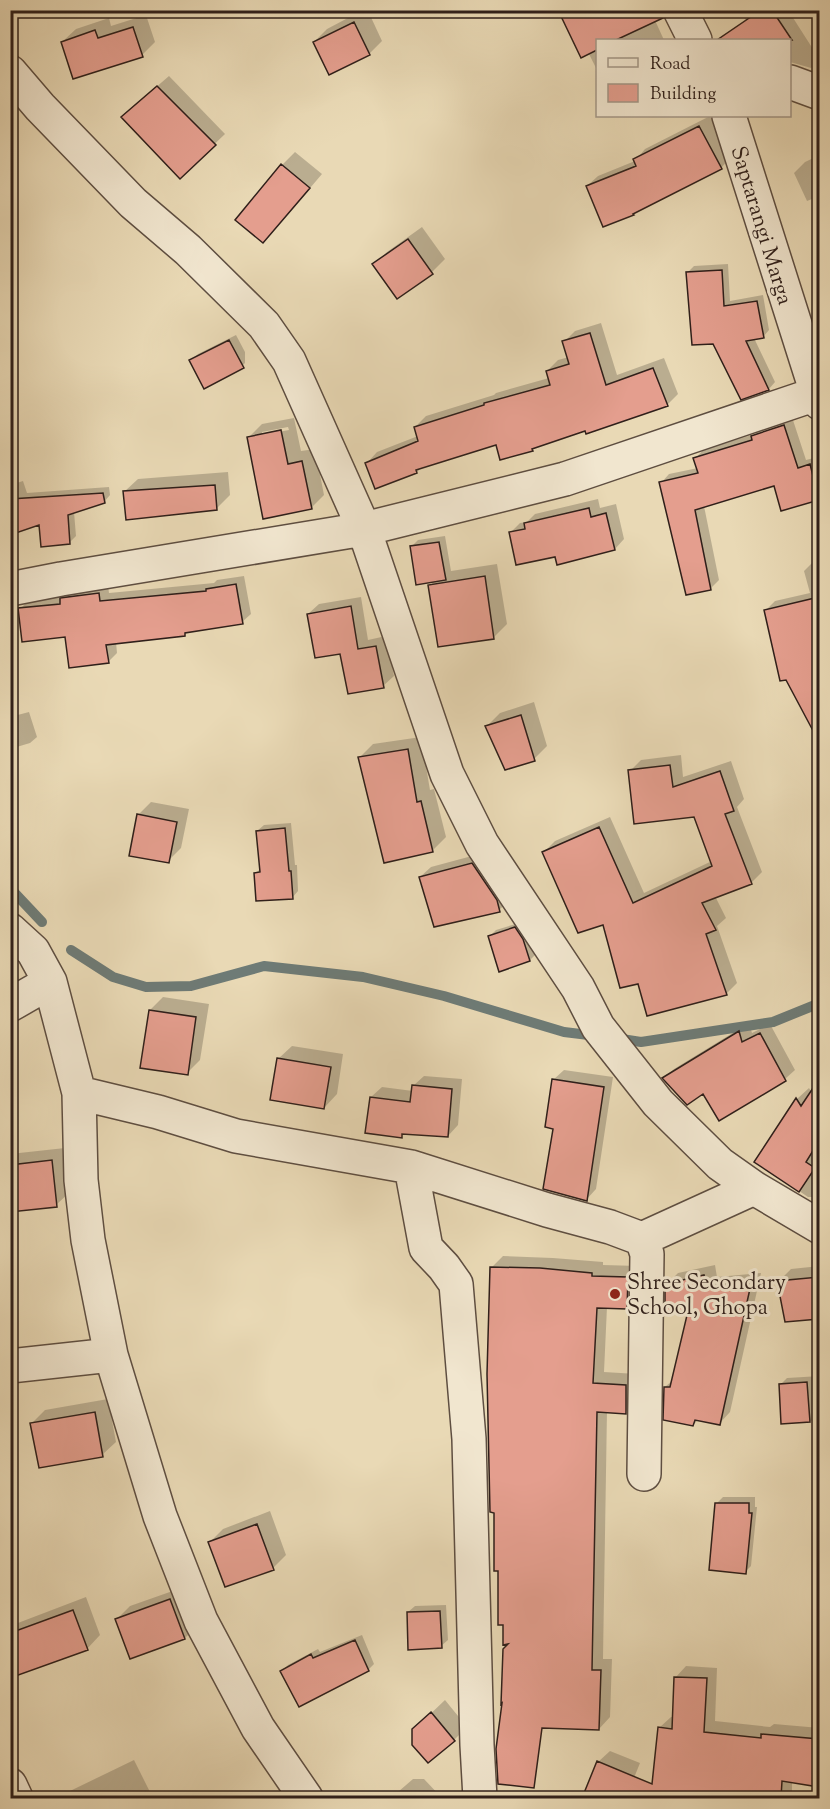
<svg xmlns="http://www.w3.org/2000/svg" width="830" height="1809" viewBox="0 0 830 1809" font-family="'Sorts Mill Goudy',serif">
  <rect width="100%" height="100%" fill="#e9d9b5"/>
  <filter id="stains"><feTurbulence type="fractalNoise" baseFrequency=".00333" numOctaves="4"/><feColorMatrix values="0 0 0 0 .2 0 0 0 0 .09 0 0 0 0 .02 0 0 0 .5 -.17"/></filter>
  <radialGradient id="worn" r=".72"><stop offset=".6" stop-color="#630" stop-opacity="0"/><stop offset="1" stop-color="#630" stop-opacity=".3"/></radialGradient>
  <path fill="#0003" fill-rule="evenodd" d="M363,10h11l-5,3 13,28 -13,13 -55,-12 13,-13z
    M567,10l86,6 11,24h-66v32z
    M738,10h50l32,50 -9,8 -21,-6v-22h-40l-10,-14 6,-6z
    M146,15l9,27 -13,13 -80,-13 14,-13 33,-11 2,8z
    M169,76l56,58 -45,43 -47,-70z
    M710,116l21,41 -10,11 -134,18 11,-10 37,-15 10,-12z
    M295,152l27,22 -46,54 6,-63z
    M820,155v66l-8,-22 -5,2 -13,-28 11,-11z
    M422,227l23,32 -13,13 -58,-7 13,-13z
    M728,264l2,37 33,-6 6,35 -6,7 -9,1 21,44 -6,7 -27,9 -54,-126 6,-6z
    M601,323l16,52 47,-17 14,36 -11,11 -81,24 -51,18 -3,3 -35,-7 -75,24 -5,5 -50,-9 10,-11 41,-16 -3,-9 11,-11 68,-21 2,-2 53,-15 -2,-7 11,-11 11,-3 -5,-15 11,-11z
    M236,335l9,17v11l-7,7 -47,-10 7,-6z
    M792,417l14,43 12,-3 2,41 -38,11 -7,-25 -71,22 15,74 -9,9 -49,-106 8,-9 29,-6 -3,-9 8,-9 52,-16 6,-6z
    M294,418l7,33 14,-2 9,46 -13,13 -62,-71 13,-13zM288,427l1,3 -27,5v-3z
    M228,472l2,23 -13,13 -93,-16 14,-13z
    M23,481l4,12 82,-6 1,8 -6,7 -30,10 2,24 -7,7 -29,-20 -30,10v-48z
    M598,499l2,9 16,-4 8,35 -9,10 -59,6 -46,-22 10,-10 7,-1 8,-8z
    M445,536l6,35 46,-7 10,60 -13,13 -64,-51 5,-6 -24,-33 7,-7z
    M820,561v160l-8,4 -46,-115 9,-9 35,-8 -6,-22 9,-9z
    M244,576l7,38 -9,8 -53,9 -4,3 -69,8 1,11 -9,9 -88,-53 9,-9 35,-4 6,-6 38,-5 1,8 105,-10 3,-3z
    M361,597l7,43 18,-4 8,40 -11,10 -42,-34 -33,-38 11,-10z
    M534,702l13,44 -13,13 -47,-33 13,-13z
    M29,712l8,25 -7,6 -20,6v-32z
    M421,737l9,53 4,-1 12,48 -13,13 -48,11 -25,-104 13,-13z
    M681,755l2,22 48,-16 13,38 -7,8 25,65 -11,11 -36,13 11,22 -9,8 20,57 -11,11 -87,-12 -34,-59 -61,-71 11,-11 55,-24 34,76 68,-32 -17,-46 -65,-44 11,-11z
    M151,802l38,7 -8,39 -13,13 -30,-46z
    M291,823l4,42h2l1,26 -6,7 -36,-25 5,-5 -4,-37 7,-6z
    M483,853l27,47 -11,10 -79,-33 11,-10z
    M820,921v22l-8,-15z
    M522,922l14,32 -6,6 -41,-23 7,-7z
    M163,997l46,7 -9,56 -13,13 -37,-63z
    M749,1023l3,10 18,-9 25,46 -10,9 -66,40 -15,-27 -40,-14 10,-9z
    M292,1046l51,8 -6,40 -13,14 -46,-49z
    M564,1070l49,7 -17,112 -10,11 -31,-73 -2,-47z
    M424,1076l38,3 -4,46 -10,11 -43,-3 -4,3 -30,-39 11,-10 31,4v-5z
    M820,1084v113h-12l-52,-35 41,-63 12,-11 3,5z
    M65,1148l5,44 -14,13 -46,5v-56z
    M503,1256l50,2 50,4v3l36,1 -1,30 -11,12 -20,-1 -3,65 33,2v27l-12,11 -18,-1 -4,248h9l-2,58 -11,12 -59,-2 -29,-84 -19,-376z
    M715,1265l2,12 44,-4 -31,139 -11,12 -21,-4 -5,5 -28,-38 9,-8 15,-69 -22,-26 11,-11z
    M820,1266v52l-34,3 -8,-39 13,-13z
    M820,1376v44l-37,3 -3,-38 7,-7z
    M108,1399l8,43 -14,13 -70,-32 13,-13z
    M723,1497h32v10h2l-6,59 -6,6 -29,-68z
    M270,1511l16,44 -13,13 -47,17 -16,-43 13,-13z
    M184,1587l14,38 -13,13 -68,-19 13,-13z
    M86,1597l14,38 -13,14 -77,28v-51z
    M446,1605l2,35 -7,6 -33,-34 7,-6z
    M362,1635l12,29 -6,6 -86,1 6,-6 30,-16 2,3z
    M686,1666l31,2 -2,53 55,6 4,-3 46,4v57l-28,-4v17h-140l7,-70 12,-11h3l1,-39z
    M445,1700l22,27 -13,13 -30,-20z
    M610,1751l30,12 -14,35h-42l14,-36z
    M134,1760l16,32 -7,6h-81l8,-7z
    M413,1779h11l18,19h-51z"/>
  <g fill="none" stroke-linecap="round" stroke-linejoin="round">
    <path stroke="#6e7b76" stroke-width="10" d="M10,888l32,34
      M71,950l42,27 33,10 45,-1 73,-20 99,11 81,19 120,36 33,4
      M615,1038l26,4 132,-20 47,-19"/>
  </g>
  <path fill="#e49e8e" stroke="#2f1f1a" stroke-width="1.5" d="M558,10h104l1,8 -47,22h-19v10l-16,8z
    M761,10h11l20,30h-75z
    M354,22l16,33 -41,20 -16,-33z
    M133,27l10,30 -70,22 -12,-37 34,-12 3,8z
    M157,86l59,59 -36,34 -59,-62z
    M699,126l23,43 -89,45 1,1 -31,12 -17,-41 50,-20 -3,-7z
    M281,164l29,24 -47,55 -28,-23z
    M408,239l25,35 -36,25 -25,-35z
    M722,270l2,36 33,-5 7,37 -18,3 23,49 -28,10 -28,-56 -21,1 -6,-73z
    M590,333l16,52 47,-17 15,38 -82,28 -1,-3 -53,18 1,2 -33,9 -4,-15 -80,25 1,3 -42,16 -10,-26 53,-22 -4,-14 70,-22v-2l66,-18 -4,-14 23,-7 -7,-23z
    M229,340l15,28 -40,21 -15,-29z
    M784,425l14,43 12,-4 9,36 -38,11 -7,-25 -79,24 16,80 -25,5 -27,-113 39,-9 -5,-15 59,-18 -1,-4z
    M281,430l7,34 14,-3 10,48 -49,10 -16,-82z
    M215,485l2,25 -91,10 -3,-29z
    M103,493l2,10 -37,12 2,29 -29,3 -2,-22 -29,10v-36z
    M589,508l2,9 15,-4 9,37 -58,15 -2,-8 -39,8 -7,-33 16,-3 -1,-6z
    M439,542l7,38 -30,5 -6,-39z
    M485,576l9,63 -56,8 -10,-62z
    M236,584l7,40 -58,9v3l-79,9 3,18 -40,5 -4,-31 -43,5 -4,-34 42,-4v-6l39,-5 1,8 106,-10v-2z
    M819,597v145l-33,-62 -6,1 -16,-71z
    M351,606l7,43 18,-3 8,42 -36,6 -8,-40 -25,4 -8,-44z
    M521,715l14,46 -30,9 -20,-44z
    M408,749l9,53 4,-1 12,51 -49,11 -26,-106z
    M670,765l3,22 47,-16 14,40 -9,3 27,70 -50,19 14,27 -10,4 21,61 -80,21 -9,-32 -18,4 -17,-63 -25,8 -36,-81 57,-25 34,76 79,-37 -18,-49 -60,7 -6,-54z
    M137,814l40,8 -8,41 -40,-7z
    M285,828l4,43h2l2,28 -37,2 -2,-28 6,-1 -4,-41z
    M472,863l25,37 3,12 -66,15 -15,-50z
    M515,927l8,12 7,22 -31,11 -11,-36z
    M149,1010l47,7 -8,58 -48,-7z
    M739,1031l3,11 18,-9 26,48 -67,40 -16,-27 -16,11 -25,-27z
    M277,1058l54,9 -7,42 -54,-9z
    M552,1079l52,8 -17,114 -44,-12 10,-60 -8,-2z
    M819,1079v62l-13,21 9,6 -16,24 -45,-30 42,-64 5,8z
    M412,1085l40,4 -4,48 -46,-3v4l-37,-5 5,-36 40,5z
    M52,1160l5,47 -47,5v-47z
    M490,1267l50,1 52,5v3l36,1 -1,32 -30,-1 -4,75 33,2v29l-29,-2 -5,258h9l-2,60 -57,-2 -8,60 -36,-4 -2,-35 6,-46 -1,1 2,-55 5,-5 -5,1v-20h-5v-54h-4v-58l-4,-1 -3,-138z
    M704,1275l3,13 44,-4 -31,141 -25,-5 -2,6 -30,-6 1,-33h6l18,-76h-23v-27z
    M819,1277v42l-34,3 -8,-41z
    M807,1382l3,40 -29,2 -2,-40z
    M95,1412l8,45 -64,11 -9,-45z
    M715,1503h34v10h3l-6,61 -37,-4z
    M257,1524l17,46 -49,17 -17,-45z
    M170,1599l15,40 -55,20 -15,-40z
    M73,1610l15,40 -78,28v-45z
    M440,1611l2,37 -34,2 -1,-38z
    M355,1640l14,31 -70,36 -19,-36 31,-17 2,4z
    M674,1677l33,1 -3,54 57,6v-4l58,5v48l-37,-6 -1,17h-199l15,-37 55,23 6,-57 14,2z
    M431,1712l24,29 -27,22 -16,-18v-16z"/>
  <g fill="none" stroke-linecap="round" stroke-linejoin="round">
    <defs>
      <path id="minor" d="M680,10l15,30
        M10,72l30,35 93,96 55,47 76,75 25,36 75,168 83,245 35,70 96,144 20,39 60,76 62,61 34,24 66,39
        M790,82l30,11
        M729,116l91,287
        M10,589l51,-10 303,-50 201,-50 251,-85
        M10,930l23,21 17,31 29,111 2,87 7,60 23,115 49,161 41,105 57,107 48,70
        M10,1005l40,-23
        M79,1093l79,19 78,24 175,31 136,43 63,17 32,12 5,15 -3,220
        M411,1167l15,81 18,19 12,17 13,155 8,306 3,53
        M642,1239l112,-51
        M10,1366l101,-11
        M10,1785l6,13"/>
    </defs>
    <use href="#minor" stroke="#5e4e41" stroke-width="36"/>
    <use href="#minor" stroke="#f1e6cf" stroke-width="33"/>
  </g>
  <circle fill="#8f2418" stroke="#f1e6cf" stroke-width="2" cx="615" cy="1294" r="6"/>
  <g text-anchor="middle" stroke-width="6" stroke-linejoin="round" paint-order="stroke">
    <g font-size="22" fill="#2f1f1a" stroke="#f1e6cf">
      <text transform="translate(763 225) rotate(73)" y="8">Saptarangi Marga</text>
    </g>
    <g font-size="22" fill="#2f1f1a" stroke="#f1e6cf" text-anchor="start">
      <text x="627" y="1289">Shree Secondary<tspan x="627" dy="25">School, Ghopa</tspan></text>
    </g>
  </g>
  <rect width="830" height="1809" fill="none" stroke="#e9d9b5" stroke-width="36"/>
  <rect x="12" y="12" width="806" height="1785" fill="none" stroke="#2f1f1a" stroke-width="3"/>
  <rect x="18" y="18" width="794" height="1773" fill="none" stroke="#2f1f1a" stroke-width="1.5"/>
  <rect x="596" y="39" width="195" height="78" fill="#f1e6cf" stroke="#a39687" stroke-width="1.5"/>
  <rect x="608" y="58" width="30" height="9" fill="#f1e6cf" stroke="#a39687" stroke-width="1.5"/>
  <text x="650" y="69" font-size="18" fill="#2f1f1a">Road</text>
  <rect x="608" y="84" width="30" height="18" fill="#e49e8e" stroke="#a39687" stroke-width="1.5"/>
  <text x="650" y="99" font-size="18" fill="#2f1f1a">Building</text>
  <rect width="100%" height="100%" filter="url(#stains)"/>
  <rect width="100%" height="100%" fill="url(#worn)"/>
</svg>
